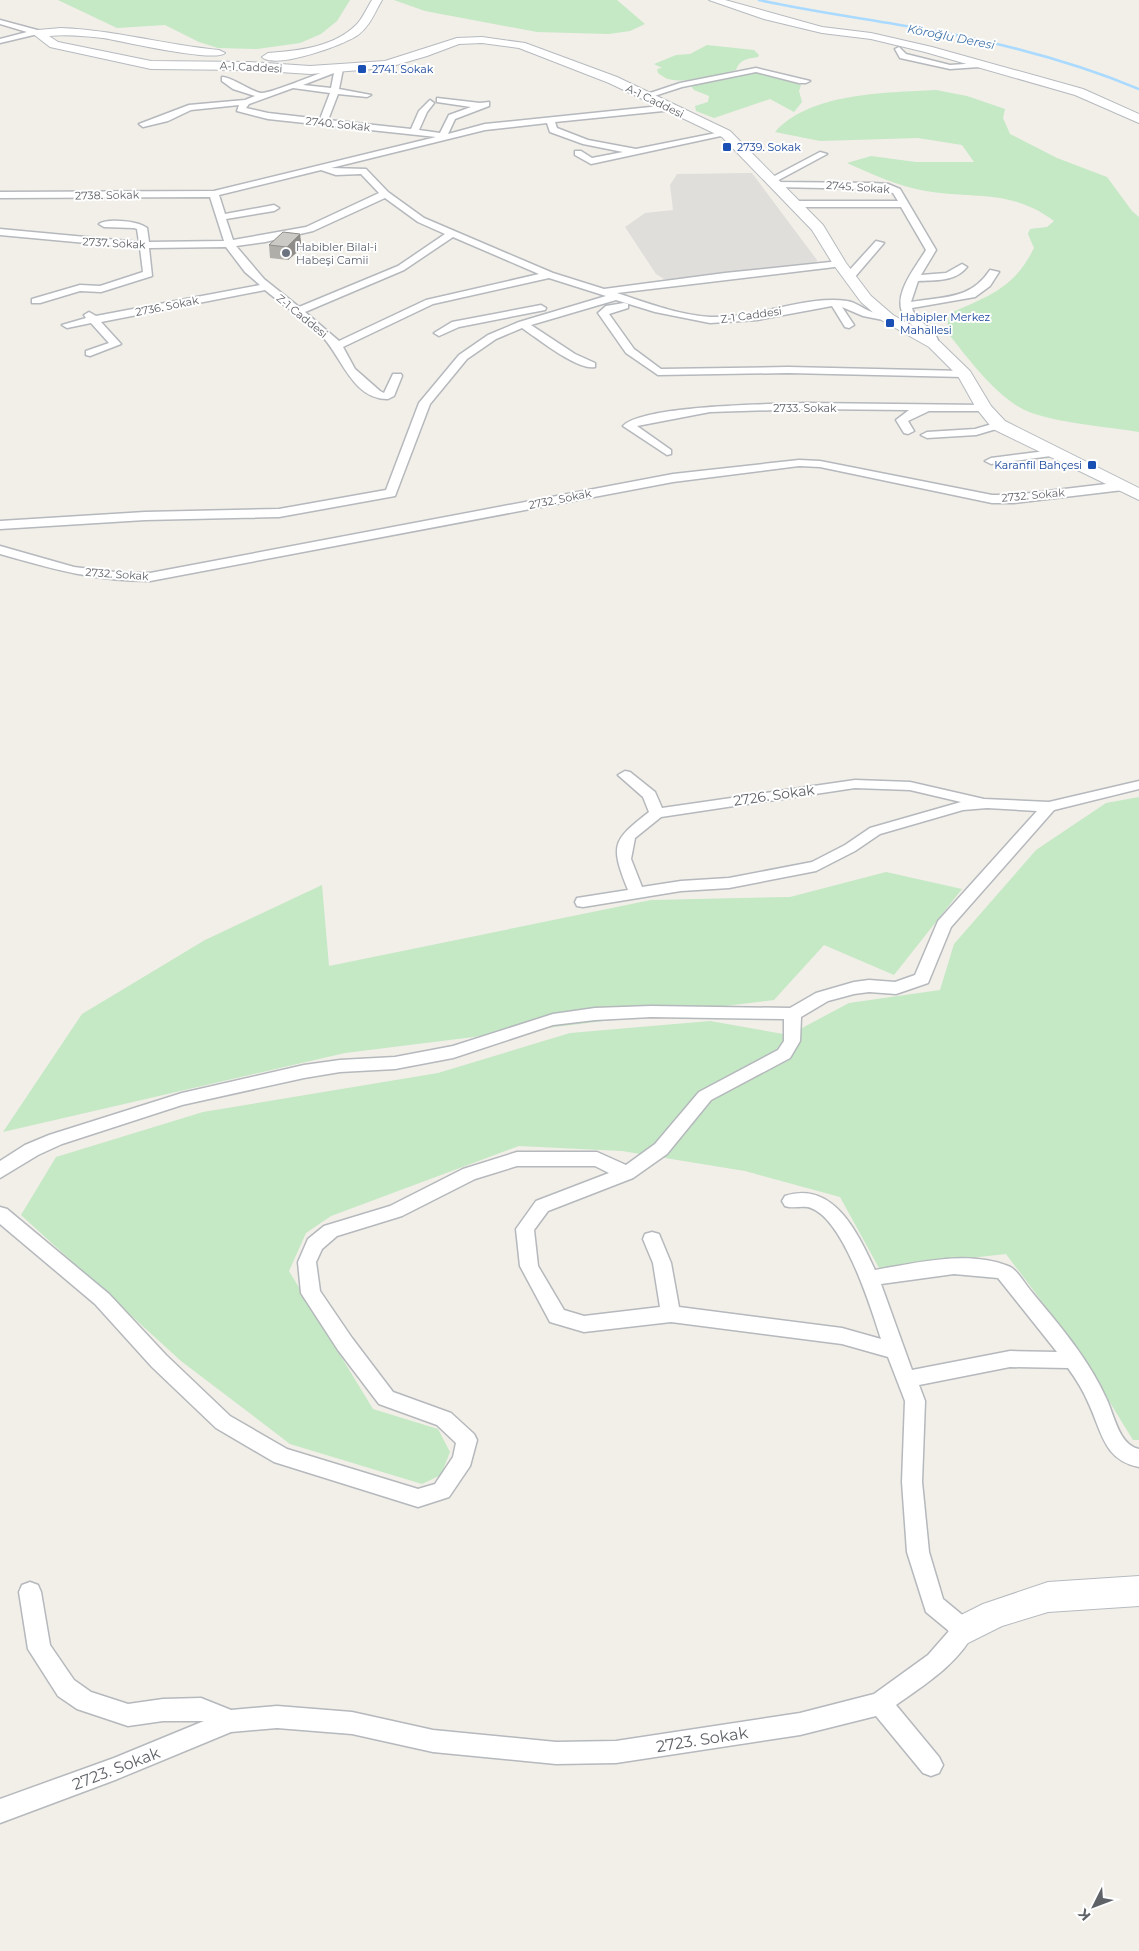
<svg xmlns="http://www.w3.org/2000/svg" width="1139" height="1951" viewBox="0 0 1139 1951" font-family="Montserrat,sans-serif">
  <rect width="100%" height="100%" fill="#f1efe8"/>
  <path fill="#e0deda" d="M752,173l65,87 -1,4 -140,15h-12l-8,-5 -31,-47 20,-14 28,-3 -3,-25 7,-11z"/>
  <path fill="#c5e8c5" d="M58,0h292l-13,21 -16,13 -21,9 -43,6 -39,-1 -19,-6 -34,-17 -48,3z
    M394,0h223l28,24 -15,7 -21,3 -72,-2 -112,-21z
    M707,45l47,5 5,5 -1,2c-11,2 -18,2 -22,13 -19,6 -48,14 -68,9 -3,-1 -7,-4 -10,-6l-1,-4 5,-1 -8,-4 22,-9 14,-1z
    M752,71l13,1 36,13 -2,6 3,11 -8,10 -24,-13 -56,19 -18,-7 -1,-5 13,-4 1,-6 -15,-6 -4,-5z
    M936,90l31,6 38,13 -2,9 7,16 47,24 50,19 25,34 7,6v215c-30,-5 -96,-10 -120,-25 -28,-17 -52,-50 -72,-75l2,-18c39,-18 65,-25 85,-66l-6,-14 2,-5 17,-2 7,-6c-42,-32 -80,-22 -128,-30 -26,-4 -54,-17 -79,-28l24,-7 45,6h58l-12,-17 -44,-7 -98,3 -45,-9c36,-40 110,-39 161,-42z
    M1139,797v643h-6l-59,-96 -68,-90 -127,14 -39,-71 -95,-26 -123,-20 -103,-5 -188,70 -25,17 -17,38 84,138 65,20 12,23 -9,23 -19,9 -132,-40 -109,-83 -160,-146 35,-58 147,-45 235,-39 132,-40 140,-12 79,14 60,-32 91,-13 14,-46 82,-94 70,-47z
    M886,872l76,17 -68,86 -70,-30 -50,55 -429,53 -342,79 79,-118 123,-74 117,-55 7,81 322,-66 139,-3z"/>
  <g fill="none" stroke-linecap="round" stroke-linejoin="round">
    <path stroke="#aadaff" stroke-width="2.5" d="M759,0c54,12 110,19 165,29 74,13 145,31 215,60"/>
    <defs>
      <path id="street" d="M0,20l41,11 1,2 -42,10v-4l27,-7 -27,-8z
        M899,47l7,7 44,11 29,-2 4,2 -4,2 -29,2 -50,-11 -5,-9z
        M339,67l4,2 -4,20 32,6 -4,2 -29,-3 -10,26 83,9 8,-18 11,-11 4,3 -7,9 -8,18 21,3 9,-18 22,-8 -34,-5v-4l43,5 9,-1v4l-34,13 -7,15 37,-10 185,-19 3,1v4l-118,12 2,6 31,12 48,9 90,-18 4,3 -139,30 -16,-9v-4h6l11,7 31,-6 -40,-8 -33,-12 -3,-9 -62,7 -154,38 35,1 22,23 36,26 129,55 51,16 121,-16 115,-12 5,3 -2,2 -226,27c30,10 62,22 93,24 46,2 95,-22 137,-16 9,1 16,8 25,11 7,2 16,1 21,6l-5,3 -25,-5 -21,-9 12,18 -5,3 -4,-1 -13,-21 -75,14 -47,3 -55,-11 -39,-12 -85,25 44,29 20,9v4c-17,4 -58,-29 -73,-39l-26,11 -29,20 -37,45 -35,92 -116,21 -134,3 -145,9v-8l145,-9 134,-3 107,-19 33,-87 40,-48 29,-20 31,-13 87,-26 -57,-18 -116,26 -90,43 12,22 25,22 4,2 9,-19h8l1,2 -8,20 -6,3c-36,1 -47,-45 -68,-65 -17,-16 -37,-29 -55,-44l-164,32 20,22 -31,12 -4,-1v-4l23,-8 -18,-20 -24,5 -5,-3 24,-7 -2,-3 5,-3 7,4 164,-31 -15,-13 -19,-25 -77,1 3,28 -51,16 -21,-1 -40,12h-8v-4l48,-14 20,1 43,-14 -3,-24 -140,-13v-6l139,13 -2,-13 -3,-1 -30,-1 -5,-3c8,-6 40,-3 48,4l2,14 75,-1 -14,-44 -210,1v-6l214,-1 222,-54 -168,-18 -31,-8 2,-6 -48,5 -23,11 -25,6 -4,-3 50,-19 56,-5 10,-4 -22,-7 -11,-8v-4c8,-1 28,14 39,16 10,1 64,-23 78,-26zM334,73l-3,15 -28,-3zM293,88l37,5 -10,26 -52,-6 -22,-5 3,-4zM321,170l15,5 25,-1 18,19 -73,34 -73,13 -7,-21 48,-8 5,-3 -5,-3 -49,9 -6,-19zM385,198l33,24 27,12 -47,32 -99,41 -35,-28 -28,-33 29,-4 48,-11zM453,237l86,37 -113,26 -87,41 -34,-29 99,-42z
        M756,68l54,13 -4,2h-7l-43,-11 -74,15 -37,12 -4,-3 39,-13z
        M820,152l7,2 -52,28 -8,-2z
        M777,182l96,1 15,1 12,5 36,61 -15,25 25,-2 16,-9 5,3c-12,15 -32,13 -49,14l-7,21c34,-6 59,-2 79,-32l9,2 -9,14 -15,11 -63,11c3,14 30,24 26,38h-8c-7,-12 -17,-18 -25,-29 -15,-20 11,-50 21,-67l-25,-43h-108l-5,-3 5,-3h105l-5,-8 -20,-4 -99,-2v-4z
        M876,241l8,2 -30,35h-8v-4z
        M624,303l4,1v4l-19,6 25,35 27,20 127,-2 176,4 5,3 -5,3 -176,-4 -130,2 -32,-22 -28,-40 8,-7z
        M541,305l5,3 -1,2 -86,17 -20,9 -5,-3 18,-11z
        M807,403l177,2 6,3 -6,3h-55l-21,10 6,10 -6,3 -4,-1 -8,-13 13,-10 -102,-1 -97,3 -73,14 34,24v4l-4,1 -44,-29c19,-21 152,-22 184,-23z
        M999,422l4,1v4l-27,8 -49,3 -6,-3 6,-3 48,-3z
        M1054,450l4,1v4l-67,9 -6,-3 6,-3z
        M799,460l21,1 172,34h22l109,-13 6,4 -6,4 -109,13h-22l-172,-36 -21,-1 -126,16 -523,99c-56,0 -97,-12 -150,-27v-8l74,21 49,6h27l523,-99z
        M625,771l5,1 25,20 7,16 193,-28 55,2 74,17 65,3 90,-21v8l-85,21 -103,117 -23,56 -32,11 -27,-2 -15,2 -26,7 -27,16 -1,24 -10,17 -79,42 -44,54 -34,24 -85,33 -14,19 4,36 26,44 20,6 76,-9 -7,-44 -10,-24 2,-5 7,-2 7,2 12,29 8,44 163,21 39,11c-10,-31 -37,-119 -70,-131 -8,-3 -18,1 -26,-2l-3,-5 3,-5c49,-16 73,38 90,74 42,-7 92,-20 133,-4 9,3 16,17 23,25 28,34 58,68 76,109 7,15 12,45 32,49v18c-36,-7 -37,-36 -51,-65 -5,-12 -12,-23 -20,-34l-58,-1 -91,18 6,16 -3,81 7,70 14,47 29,24 3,7c-15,33 -51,55 -79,75l43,52 4,8 -4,8 -8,3 -8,-3 -47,-57 -76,19 -184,28 -60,1 -123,-12 -81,-18 -75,-6 -46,4 -116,48 -115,43v-24l114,-41 90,-37h-41l-35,5 -51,-17 -19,-13 -30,-47 -9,-57 3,-7 8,-3 8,3 3,7 9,53 24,35 17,12 37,12 35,-5 38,-1 30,12 46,-4 75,6 81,18 123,12 60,-1 184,-28 74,-19 54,-39 21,-24 -23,-19 -19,-60 -5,-70 3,-81 -17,-44 -46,-13 -171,-22 -87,10 -34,-10 -30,-56 -4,-37 20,-28 73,-28 -14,-7h-78l-42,13 -73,37 -65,20 -15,13 -6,13 4,29 32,47 41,54 58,21 23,21 3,6 -7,26 -21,31 -31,10 -144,-45 -58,-34 -64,-61 -57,-63 -95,-80v-17l7,2 102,85 57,61 64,61 57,33 131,40 17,-5 18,-27 3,-14 -19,-18 -58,-21 -41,-54 -37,-57 -3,-31 10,-23 16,-13 66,-20 73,-37 54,-17h80l29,13 29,-21 44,-52 79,-42 6,-9v-22l-133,-2 -56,3 -42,5 -100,33 -58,11 -55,3 -36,6 -122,27 -120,39 -24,11 -38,23v-17l25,-16 24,-10 133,-42 122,-28 36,-5 55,-3 58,-11 100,-32 42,-6 56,-2 139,2 26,-15 38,-11 15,-2 26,2 20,-7 23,-54 99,-110 -50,-3 -24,2 -83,24 -25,17 -39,20 -87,17 -48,3 -98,16 -6,-1 -2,-4 2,-4 51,-8c-18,-45 -16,-49 21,-78l-6,-15 -25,-22zM855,788l55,2 51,12 -91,26 -25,17 -33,17 -83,16 -48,3 -39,6 -11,-28 4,-21 26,-21zM954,1274l44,4 59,74 -47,-1 -98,19 -31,-86z"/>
      <path id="secondary" d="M372,0h10c-7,12 -12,26 -24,35 -14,10 -83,35 -96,22l6,-4c30,-2 68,-6 90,-30 5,-6 9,-15 14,-23z
        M709,0h16l97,27 49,6 61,14 151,42 56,25v9l-64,-28 -150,-43 -54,-13 -49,-6 -58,-14z
        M61,28c53,2 105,17 158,22l6,3c-10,10 -103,-12 -122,-15 -18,-2 -36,-4 -54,-2l9,6 93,19 98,1 61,4 75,-5 72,-23 25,-1 43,6 92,34 113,54 93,94 23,38 25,33 22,19 46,26 31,30 21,35 14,15 134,67v12l-146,-71 -17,-21 -18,-32 -29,-29 -46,-26 -22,-19 -28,-38 -21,-34 -90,-93 -113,-54 -90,-35 -37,-5 -23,1 -32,12 -41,12 -76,6 -61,-4 -98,-1 -101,-22 -18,-14 6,-3z
        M1139,1576v30l-91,6 -46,14 -38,19 -11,-4 -5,-11 5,-11 30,-15 65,-22z"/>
    </defs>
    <use href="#street" stroke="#b5b8bc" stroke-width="3"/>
    <use href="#secondary" stroke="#b6babf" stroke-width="2"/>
    <use href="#street" fill="#fff" fill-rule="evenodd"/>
    <use href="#secondary" fill="#fff" fill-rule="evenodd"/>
  </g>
  <path fill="#afaea9" d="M269,245l33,3 -14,12 -18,-2z"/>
  <path fill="#8f8d8a" d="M300,234l2,14 -14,12 -1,-13z"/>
  <path fill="#cccac5" stroke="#8f8d8a" d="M283,232l17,2 -13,13 -18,-2z"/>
  <g fill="#1a4fb4" stroke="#fff" stroke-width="2">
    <rect x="357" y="64" width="10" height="10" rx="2.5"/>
    <rect x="722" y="142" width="10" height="10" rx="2.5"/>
    <rect x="885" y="318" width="10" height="10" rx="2.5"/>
    <rect x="1087" y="460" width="10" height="10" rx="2.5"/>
  </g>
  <circle fill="#6b7280" stroke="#fff" stroke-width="2" cx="286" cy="253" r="5"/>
  <g text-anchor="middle" stroke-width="4" stroke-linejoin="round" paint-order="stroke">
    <g font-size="11" fill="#5f6368" stroke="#fff">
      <text transform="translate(251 67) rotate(3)" y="4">A-1 Caddesi</text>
      <text transform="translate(655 101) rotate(26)" y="4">A-1 Caddesi</text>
      <text transform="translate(338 124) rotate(6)" y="4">2740. Sokak</text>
      <text transform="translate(858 187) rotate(4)" y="4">2745. Sokak</text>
      <text transform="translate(107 195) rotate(-1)" y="4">2738. Sokak</text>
      <text transform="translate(114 243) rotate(3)" y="4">2737. Sokak</text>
      <text transform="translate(167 306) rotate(-11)" y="4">2736. Sokak</text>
      <text transform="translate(751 315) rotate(-8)" y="4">Z-1 Caddesi</text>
      <text transform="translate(302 316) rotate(39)" y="4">Z-1 Caddesi</text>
      <text x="805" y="412">2733. Sokak</text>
      <text transform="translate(1033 495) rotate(-5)" y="4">2732. Sokak</text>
      <text transform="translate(560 499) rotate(-11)" y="4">2732. Sokak</text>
      <text transform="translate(117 574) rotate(4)" y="4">2732. Sokak</text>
    </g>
    <g font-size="11" fill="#164399" stroke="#fff" text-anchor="start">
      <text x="372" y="73">2741. Sokak</text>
      <text x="737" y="151">2739. Sokak</text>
      <text x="900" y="321">Habipler Merkez<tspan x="900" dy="13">Mahallesi</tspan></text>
      <text x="1082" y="469" text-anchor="end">Karanfil Bahçesi</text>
    </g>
    <g font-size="11" fill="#5b616d" stroke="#fff" text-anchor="start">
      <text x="296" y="251">Habibler Bilal-i<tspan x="296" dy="13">Habeşi Camii</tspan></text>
    </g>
    <g font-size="12" font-style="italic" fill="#4174aa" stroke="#fff">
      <text transform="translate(951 37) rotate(11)" y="4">Köroğlu Deresi</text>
    </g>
    <g font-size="14" fill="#5f6368" stroke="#fff">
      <text transform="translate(774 795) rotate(-8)" y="5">2726. Sokak</text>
    </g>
    <g font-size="16" fill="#5f6368" stroke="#fff">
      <text transform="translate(702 1739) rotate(-9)" y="6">2723. Sokak</text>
      <text transform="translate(116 1768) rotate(-21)" y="6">2723. Sokak</text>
    </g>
  </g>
  <g transform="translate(1094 1906) rotate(228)" stroke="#ffffff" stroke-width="4" paint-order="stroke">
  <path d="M0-4L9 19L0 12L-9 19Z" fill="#5f6368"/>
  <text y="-8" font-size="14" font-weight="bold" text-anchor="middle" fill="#5f6368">K</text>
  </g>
</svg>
